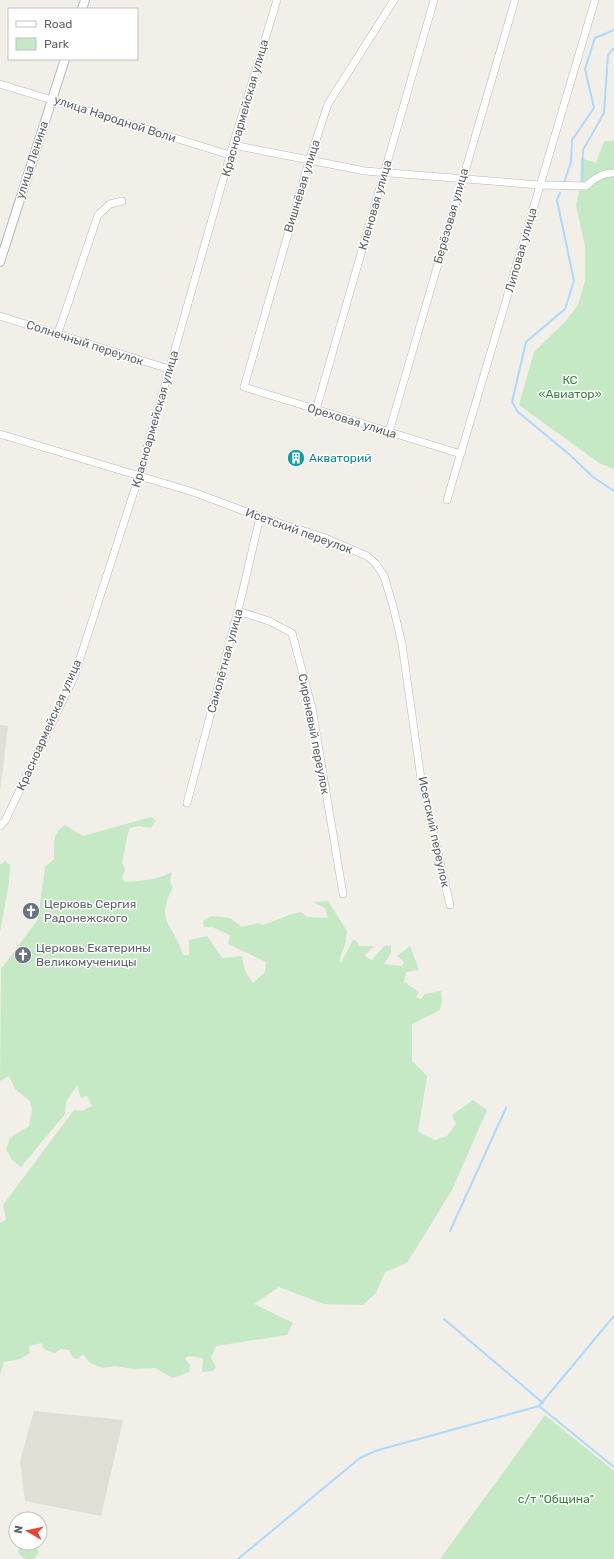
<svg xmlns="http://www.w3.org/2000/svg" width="614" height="1559" viewBox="0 0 614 1559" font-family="Rubik,sans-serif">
  <rect width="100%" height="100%" fill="#f1efe8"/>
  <path fill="#e1ded6" d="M0,725l8,1 -8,67z
    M34,1411l89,9 -22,96 -76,-15 -5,-40z"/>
  <path fill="#c5e8c5" d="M614,138v331l-15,-6 -80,-58 15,-53 31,-30 13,-17 7,-24v-35l-9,-41 4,-19 1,-28 15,5 8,-22h9z
    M151,817l5,3 -5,8 -12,-2 -10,2 -7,34 3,8 -3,8 3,4c17,-1 32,-2 47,-10l-2,10 3,5c-19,36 1,36 10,68h6v-15l18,-4 15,22 20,-2 3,15 8,12 12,-11 1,-10 -38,-18 2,-9 -18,-8h-8l-1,-6 8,-5 19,2 12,9 16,-4 5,2 26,-10 12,-3 6,5 21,1 -3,-10 -12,-6 15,-1 19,30 -2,14 -6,15 2,3 12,-23 3,1 4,5h14l-10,10 8,4 12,-14 7,-1v8l-7,11 18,2 2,-4 -7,-6 13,-10 9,24 -13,2 -2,10 15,10 -3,5 5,2 4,-5 16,-3 1,10 -2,9 -28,14v37l15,15 -9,56 17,8 12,-4 9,-12 -4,-9 21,-15 14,10 -35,80 -45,73 -22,9 -9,21 -13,12 -39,-1 -45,-17 -25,17 39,19 -6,12 -71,11 -5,12 5,9 -3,4 -11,1 1,-14 -15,-2 -3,3 5,6 -1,7 -16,6 -18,-10 -22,1 -18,-3 -12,2 -13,-5 -7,-9 -5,5 -5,-1 -4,-8 -8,-1 -6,4 -10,-3 -4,-7 -12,3 1,7 -10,6 -16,3 -4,13v-152l6,-3 -3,-15 71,-95 8,1 10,-5 -5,-10 -6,2 -4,-13 -11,17 -1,12 -44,53 -9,-7 -6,-11 4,-11 19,-12 3,-17 -2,-8 -15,-12 -6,-13 -9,5 1,-112 37,-50 7,-52 9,-8c1,-16 -3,-25 11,-34l18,11z
    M5,861l5,4 -1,17 -9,50v-67z
    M545,1415l69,56v88h-174z
    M26,1543h7l6,9 -5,7h-9l-7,-6 1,-5h5z"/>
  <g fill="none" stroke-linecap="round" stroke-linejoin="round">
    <path stroke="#aadaff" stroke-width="2" d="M564,183l7,-21 1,-22 22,-32 -9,-39 10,-31 19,-8
      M582,184l1,-34 21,-37 4,-58 6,-7
      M560,193l-3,7 17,81 -9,28 -39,33 -14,60 6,10 52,43 23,22 21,14
      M450,1231l56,-123
      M444,1319l99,84
      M539,1406l75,61
      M238,1559l122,-101 15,-7 164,-45 75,-90"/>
    <defs>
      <path id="minor" d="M394,0l-66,104 -19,57 -65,226 217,67
        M0,84l230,71
        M233,145l132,26 175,14 46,1c7,-7 18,-14 28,-13
        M0,316l169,53
        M58,333l40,-118 12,-11 12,-3
        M316,410l118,-410
        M389,432l126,-432
        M0,434l193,58 67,25 63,20 44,19 9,8 8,12 9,30 9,38 19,135 29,126
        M447,500l148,-500
        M238,611l31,10 23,12 20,75 31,186
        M187,803l51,-192 22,-94
        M0,826l5,-5 69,-144 65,-201 94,-331 44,-145"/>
      <path id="tertiary" d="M82,9l3,-9
        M0,262l65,-203"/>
    </defs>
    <use href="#minor" stroke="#b5b8bc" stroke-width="8"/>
    <use href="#tertiary" stroke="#b5b8bc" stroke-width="10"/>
    <use href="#minor" stroke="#fff" stroke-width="7"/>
    <use href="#tertiary" stroke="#fff" stroke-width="8"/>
  </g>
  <defs>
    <symbol id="building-disc" viewBox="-11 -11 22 22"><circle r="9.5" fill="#0f9aa8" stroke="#fff"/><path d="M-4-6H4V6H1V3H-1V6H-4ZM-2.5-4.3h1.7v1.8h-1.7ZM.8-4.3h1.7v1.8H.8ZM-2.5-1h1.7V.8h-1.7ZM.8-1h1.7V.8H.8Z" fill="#fff"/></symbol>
    <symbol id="church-disc" viewBox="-11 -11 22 22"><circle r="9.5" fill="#6b7280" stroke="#fff"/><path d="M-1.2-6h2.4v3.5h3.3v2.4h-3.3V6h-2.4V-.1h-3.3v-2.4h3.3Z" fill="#fff"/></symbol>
  </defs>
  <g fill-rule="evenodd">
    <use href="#building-disc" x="286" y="448" width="20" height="20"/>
    <use href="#church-disc" x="21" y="901" width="20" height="20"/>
    <use href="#church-disc" x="13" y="945" width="20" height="20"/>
  </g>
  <g text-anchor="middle" stroke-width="3" stroke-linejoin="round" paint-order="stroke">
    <g font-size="12" fill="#5f6368" stroke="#fff">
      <text transform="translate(245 108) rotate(-74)" y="4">Красноармейская улица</text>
      <text transform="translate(115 119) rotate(18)" y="4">улица Народной Воли</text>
      <text transform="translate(32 160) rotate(-72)" y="4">улица Ленина</text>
      <text transform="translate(302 186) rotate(-73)" y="4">Вишнёвая улица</text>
      <text transform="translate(375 205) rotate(-74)" y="4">Кленовая улица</text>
      <text transform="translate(451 216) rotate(-74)" y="4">Берёзовая улица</text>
      <text transform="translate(521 250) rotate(-74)" y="4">Липовая улица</text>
      <text transform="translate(85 343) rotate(18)" y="4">Солнечный переулок</text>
      <text transform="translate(155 419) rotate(-74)" y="4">Красноармейская улица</text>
      <text transform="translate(352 421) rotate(17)" y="4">Ореховая улица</text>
      <text transform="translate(299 531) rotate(20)" y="4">Исетский переулок</text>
      <text transform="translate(225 661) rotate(-75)" y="4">Самолётная улица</text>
      <text transform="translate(49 725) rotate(-66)" y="4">Красноармейская улица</text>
      <text transform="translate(314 734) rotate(79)" y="4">Сиреневый переулок</text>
      <text transform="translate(434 832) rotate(78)" y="4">Исетский переулок</text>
    </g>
    <g font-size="12" fill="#348238" stroke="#fff">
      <text x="570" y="384">КС<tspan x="570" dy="14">«Авиатор»</tspan></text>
      <text x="556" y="1503">с/т "Община"</text>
    </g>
    <g font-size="12" fill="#0d838f" stroke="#fff" text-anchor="start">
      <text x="309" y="462">Акваторий</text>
    </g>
    <g font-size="12" fill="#5b616d" stroke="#fff" text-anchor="start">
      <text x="44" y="908">Церковь Сергия<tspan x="44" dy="14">Радонежского</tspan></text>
      <text x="36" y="952">Церковь Екатерины<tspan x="36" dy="14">Великомученицы</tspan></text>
    </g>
  </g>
  <rect x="8" y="8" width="130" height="52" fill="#ffffff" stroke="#bfc1c3"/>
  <rect x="16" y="21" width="20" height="6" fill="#ffffff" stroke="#bfc1c3"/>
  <text x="44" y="28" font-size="12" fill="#5f6368">Road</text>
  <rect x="16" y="38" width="20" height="12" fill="#c5e8c5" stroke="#bfc1c3"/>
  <text x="44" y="48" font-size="12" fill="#5f6368">Park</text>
  <g transform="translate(28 1531) rotate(279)"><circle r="19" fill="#ffffff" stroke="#bfc1c3"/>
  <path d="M0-3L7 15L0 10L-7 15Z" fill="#ea4335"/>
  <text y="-6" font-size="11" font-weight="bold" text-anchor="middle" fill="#5f6368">N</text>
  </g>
</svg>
